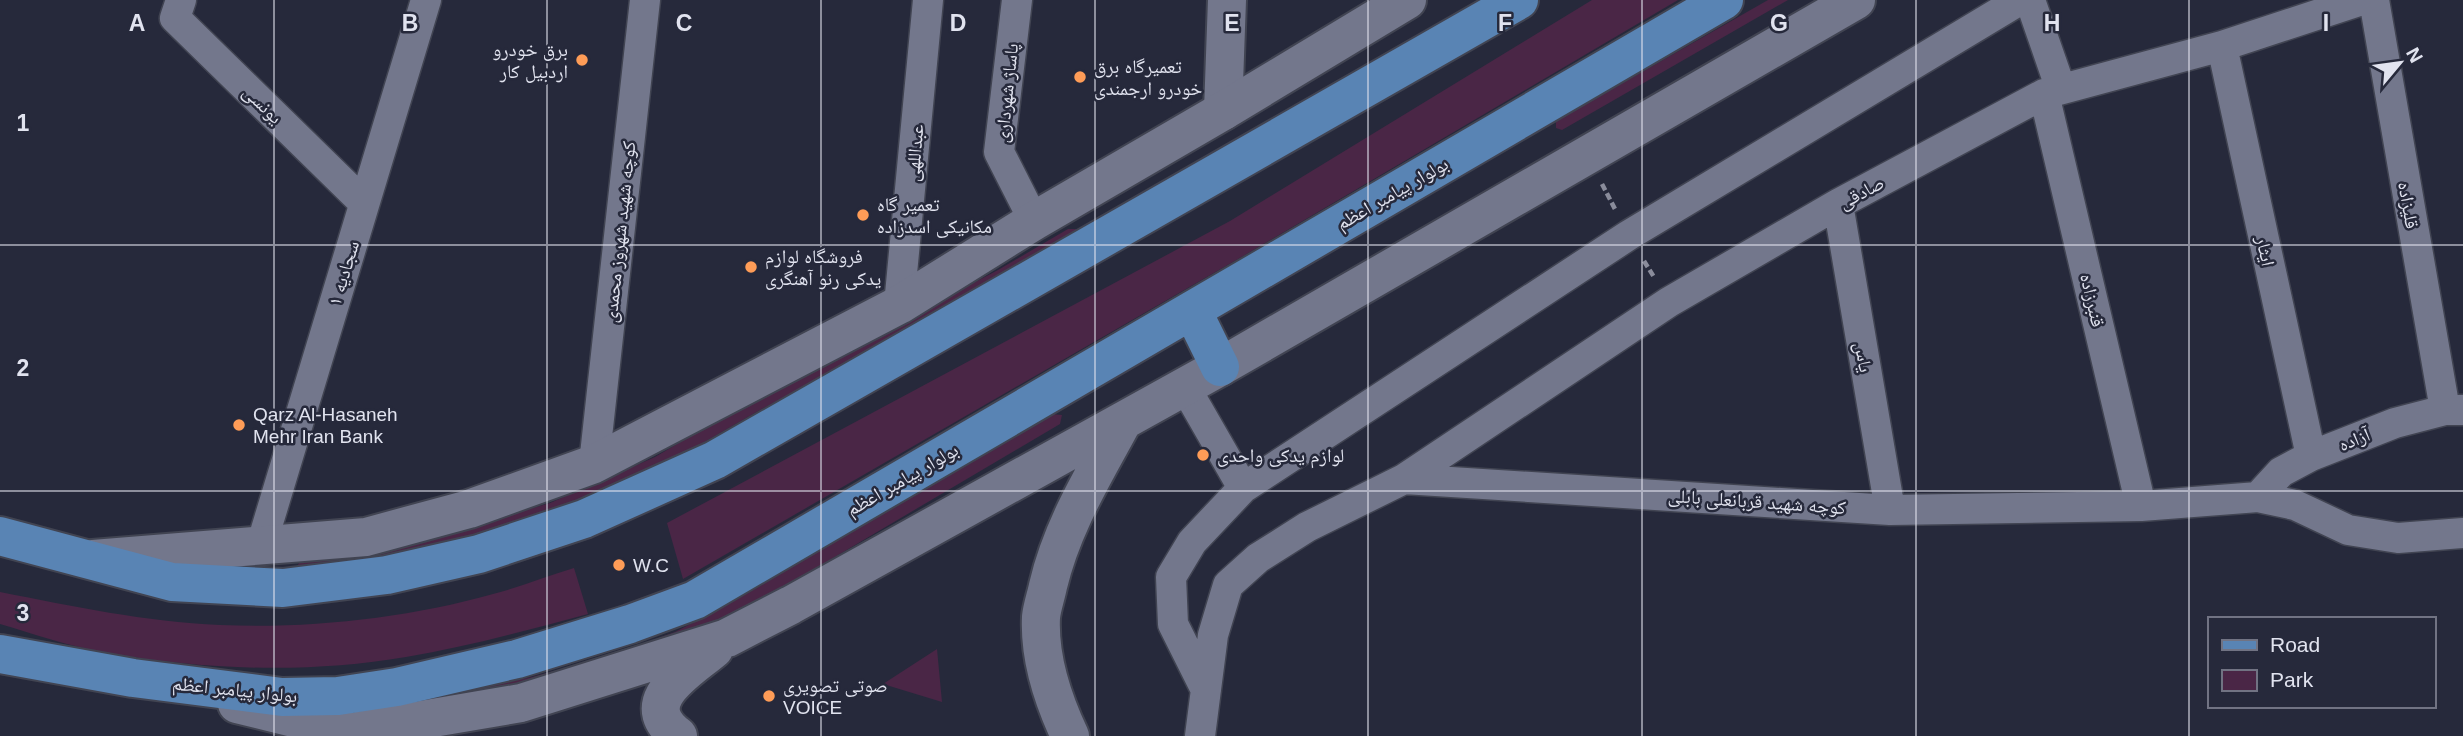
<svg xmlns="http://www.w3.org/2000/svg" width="2463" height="736" viewBox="0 0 2463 736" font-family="Helvetica,'Noto Naskh Arabic',sans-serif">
  <rect width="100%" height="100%" fill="#26293b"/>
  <path fill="#4a2646" d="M1592,0h86l-433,255 -562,324 -16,-56 563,-302z
    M1768,0h20l-226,130 -6,-2v-7z
    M1068,229h15l-202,116 -121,65 -99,57 -106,47 -130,35 -119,22 -9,-5 4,-5 121,-21 128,-37 105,-46 100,-59 243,-128z
    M1051,414l11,1 -2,9 -315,186 -132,57 -186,37 7,-7 98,-20 76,-21 67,-24 61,-32z
    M574,568l14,46c-60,16 -121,33 -182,43 -99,17 -204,13 -303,-5 -35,-6 -69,-18 -103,-28v-32c72,14 146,30 220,33 89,4 188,-7 273,-31 27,-7 54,-18 81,-26z
    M937,649l5,53 -59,-18z"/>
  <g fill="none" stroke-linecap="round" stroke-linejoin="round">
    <defs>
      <path id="minor" d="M181,0l-6,18 189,185
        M1017,0l-18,152 35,69
        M2030,0l26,75
        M2374,0l71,410
        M2222,46l89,410
        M2044,94l97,412
        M1838,204l52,306
        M899,305l29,-305
        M1185,387l58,101
        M594,464l51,-464
        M1404,479l265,-177 169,-98 206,-110 178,-48 140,-46
        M2258,497l23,-25 30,-16 84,-33 50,-13h17
        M261,546l165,-546
        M1206,690l-33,-66 -2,-47 21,-35 51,-54 386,-253 391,-235
        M1200,736l13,-101 15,-50 30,-27 49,-31 97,-48 486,31 251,-4 117,-9 37,8 53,25 50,8 65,-5"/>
      <path id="tertiary" d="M1223,111l4,-111"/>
      <path id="secondary" d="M93,559l273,-22 103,-28 125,-45 305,-159 135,-84 189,-110 184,-111
        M237,704l129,32
        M351,732l170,-29 206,-65 64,-33 429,-238 636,-367
        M678,736c-45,-34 9,-64 36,-87
        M1070,736c-17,-36 -31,-78 -29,-119 1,-10 5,-21 7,-31 14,-60 46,-111 75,-165"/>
      <path id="primary" d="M1192,310l28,57
        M0,536l172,46 111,6 104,-13 92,-21 105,-35 131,-59 804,-460
        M0,654l133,24 149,19 56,-1 59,-9 120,-28 113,-35 65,-24 1029,-600"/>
    </defs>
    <use href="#minor" stroke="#414452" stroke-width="33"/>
    <use href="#tertiary" stroke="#414452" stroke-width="42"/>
    <use href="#secondary" stroke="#414452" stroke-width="42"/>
    <use href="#primary" stroke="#414452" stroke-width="42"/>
    <path stroke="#8a8c9b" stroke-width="4.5" stroke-dasharray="7 3.5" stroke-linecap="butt" d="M1602,184l14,27
      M1644,261l10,16"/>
    <use href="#minor" stroke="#73778c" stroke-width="30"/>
    <use href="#tertiary" stroke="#73778c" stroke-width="38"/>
    <use href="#secondary" stroke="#73778c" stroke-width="38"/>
    <use href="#primary" stroke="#5984b4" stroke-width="38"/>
  </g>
  <path fill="none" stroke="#e1e3ef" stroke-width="2" stroke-opacity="0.55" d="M274,0v736M547,0v736M821,0v736M1095,0v736M1368,0v736M1642,0v736M1916,0v736M2189,0v736M0,245h2463M0,491h2463"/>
  <g fill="#fe9c57" stroke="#26293b" stroke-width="2.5">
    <circle cx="582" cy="60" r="7"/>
    <circle cx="1080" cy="77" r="7"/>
    <circle cx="863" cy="215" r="7"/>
    <circle cx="751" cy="267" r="7"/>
    <circle cx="239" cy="425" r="7"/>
    <circle cx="1203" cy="455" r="7"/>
    <circle cx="619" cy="565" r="7"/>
    <circle cx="769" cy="696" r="7"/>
  </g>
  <g text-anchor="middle" stroke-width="5" stroke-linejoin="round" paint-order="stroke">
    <g font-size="19" fill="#e1e3ef" stroke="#26293b" text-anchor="start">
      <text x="568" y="56" text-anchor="end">برق خودرو<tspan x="568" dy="22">اردبیل کار</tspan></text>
      <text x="1094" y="73">تعمیرگاه برق<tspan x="1094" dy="22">خودرو ارجمندی</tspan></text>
      <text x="877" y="211">تعمیر گاه<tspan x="877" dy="22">مکانیکی اسدزاده</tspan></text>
      <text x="765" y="263">فروشگاه لوازم<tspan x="765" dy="22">یدکی رنو آهنگری</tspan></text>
      <text x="253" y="421">Qarz Al-Hasaneh<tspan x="253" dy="22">Mehr Iran Bank</tspan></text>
      <text x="1217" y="462">لوازم یدکی واحدی</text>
      <text x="633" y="572">W.C</text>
      <text x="783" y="692">صوتی تصویری<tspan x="783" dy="22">VOICE</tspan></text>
    </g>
    <g font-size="19" fill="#e1e3ef" stroke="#26293b">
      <text transform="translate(1006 93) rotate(-84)" y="7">پاساژ شهرداری</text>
      <text transform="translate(263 104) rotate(44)" y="7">یونسی</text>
      <text transform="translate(914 153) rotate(-85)" y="7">عبداللهی</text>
      <text transform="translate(1861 192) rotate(-28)" y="7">صادقی</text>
      <text transform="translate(1392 193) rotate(-30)" y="7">بولوار پیامبر اعظم</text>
      <text transform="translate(2409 205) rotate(80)" y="7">قلیزاده</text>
      <text transform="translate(619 232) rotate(-84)" y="7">کوچه شهید شهروز محمدی</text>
      <text transform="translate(2266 251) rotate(78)" y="7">ایثار</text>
      <text transform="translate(343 273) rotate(-73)" y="7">سجادیه ۱</text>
      <text transform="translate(2093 300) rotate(77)" y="7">قنبرزاده</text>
      <text transform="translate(1864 357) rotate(80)" y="7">یاس</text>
      <text transform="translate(2354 439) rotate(-22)" y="7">آزاده</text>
      <text transform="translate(902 479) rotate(-30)" y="7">بولوار پیامبر اعظم</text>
      <text transform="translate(1757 501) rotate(4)" y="7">کوچه شهید قربانعلی بابلی</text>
      <text transform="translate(235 689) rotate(6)" y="7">بولوار پیامبر اعظم</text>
    </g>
  </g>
  <g font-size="23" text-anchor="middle" font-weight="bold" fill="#e1e3ef" stroke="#26293b" stroke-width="5" stroke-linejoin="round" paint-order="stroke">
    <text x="137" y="31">A</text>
    <text x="410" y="31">B</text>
    <text x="684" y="31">C</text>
    <text x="958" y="31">D</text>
    <text x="1232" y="31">E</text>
    <text x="1505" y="31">F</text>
    <text x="1779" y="31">G</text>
    <text x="2052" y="31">H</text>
    <text x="2326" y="31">I</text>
    <text x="23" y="131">1</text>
    <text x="23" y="376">2</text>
    <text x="23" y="621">3</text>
  </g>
  <rect x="2208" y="617" width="228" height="91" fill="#26293b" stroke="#717383" stroke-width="2"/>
  <rect x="2222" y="640" width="35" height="10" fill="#5984b4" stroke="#717383" stroke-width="2"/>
  <text x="2270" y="652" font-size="21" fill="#e1e3ef">Road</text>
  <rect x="2222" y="670" width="35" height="21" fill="#4a2646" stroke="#717383" stroke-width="2"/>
  <text x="2270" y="687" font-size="21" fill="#e1e3ef">Park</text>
  <g transform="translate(2400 63) rotate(61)" stroke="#26293b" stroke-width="5" paint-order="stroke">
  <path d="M0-5L12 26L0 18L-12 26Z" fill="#e1e3ef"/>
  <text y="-10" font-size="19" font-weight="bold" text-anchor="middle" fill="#e1e3ef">N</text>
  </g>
</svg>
